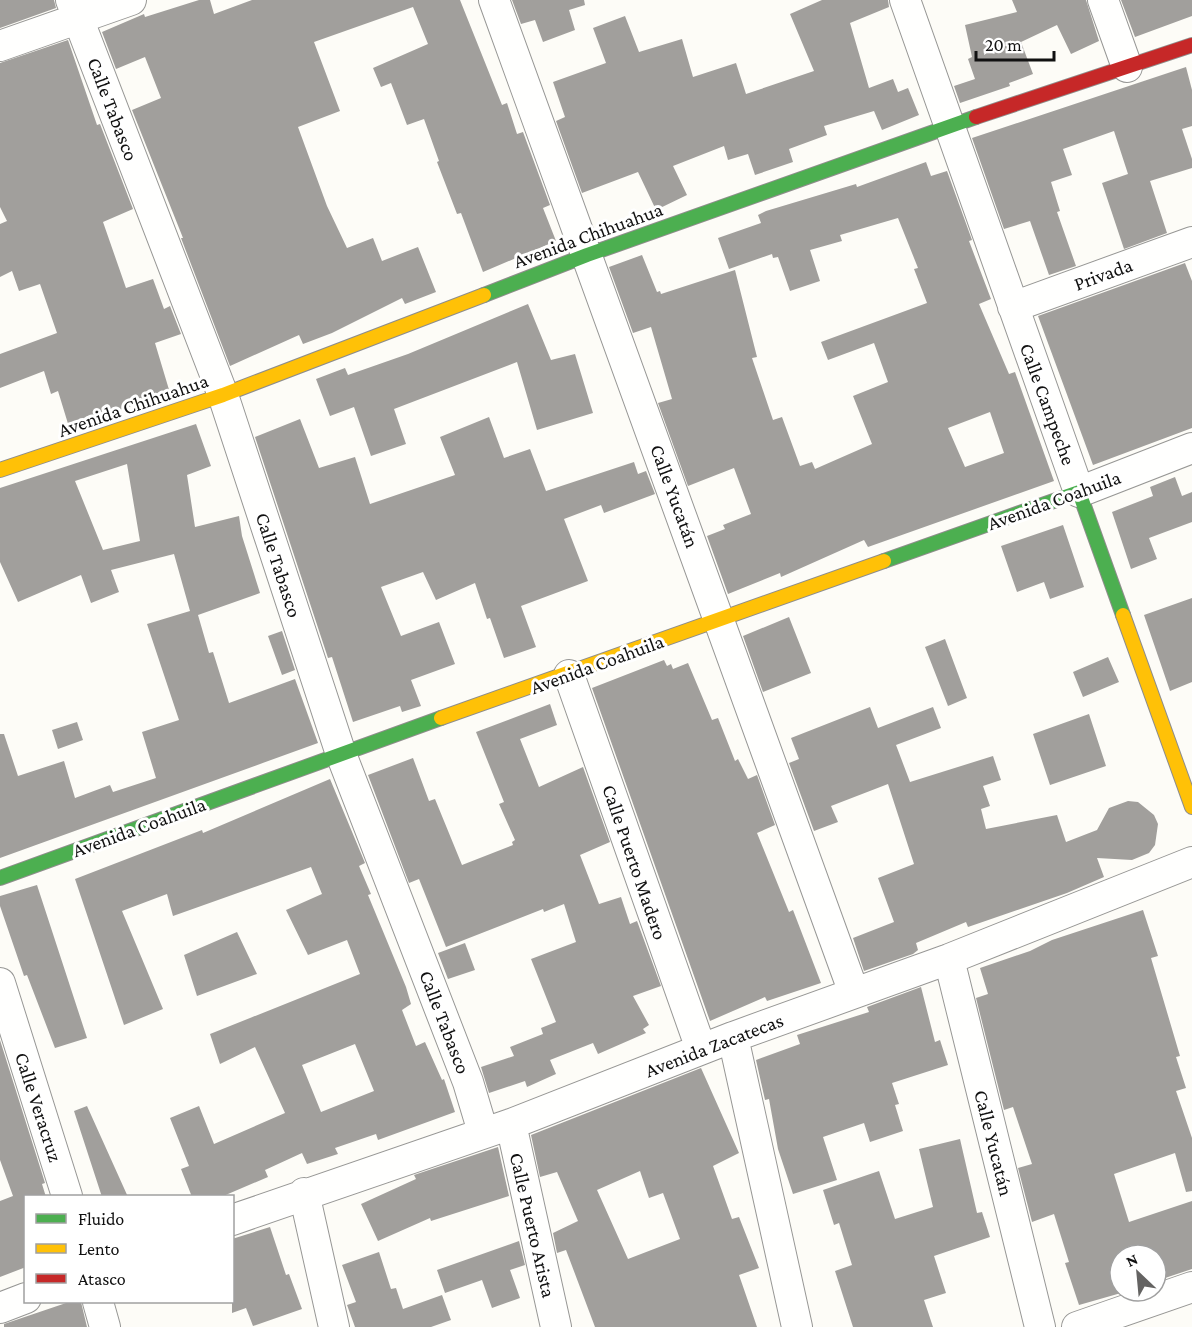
<svg xmlns="http://www.w3.org/2000/svg" width="1192" height="1327" viewBox="0 0 1192 1327" font-family="'Crimson Pro',serif">
  <rect width="100%" height="100%" fill="#fdfcf7"/>
  <path fill="#a19f9c" fill-rule="evenodd" d="M0,0h54l2,8 -56,20z
    M199,0h11l4,14 38,-14h208l42,105 5,-2 10,31 6,-2 27,73 -7,3 13,33 -73,31 -22,-59 -4,1 -20,-52 2,-1 -15,-42 -17,6 -16,-42 -10,4 -8,-19 55,-24 -15,-37 -99,35 26,69 -42,16 29,79 20,42 26,-10 9,23 36,-14 18,45 -31,12 -3,-6 -70,35 -29,11 -4,-9 -69,31 -49,-128h2l-51,-128 29,-12 -16,-41 -29,12 -14,-37 42,-18 1,3z
    M512,0h72l1,5 -16,5 6,20 -32,12 -8,-22 -14,4z
    M822,0h66l1,7 -39,16 19,65 24,-9 5,13 10,-4 11,27 -37,15 -8,-19 -50,15 3,9 -38,14 4,13 -38,13 -7,-21 -20,6 -4,-14 -51,20 14,29 -31,15 -18,-38 -56,21 -26,-72 9,-4 -12,-35 53,-19 -13,-35 32,-12 14,36 43,-13 11,38 43,-14 10,31 68,-23 -24,-57z
    M1012,0h74l13,41 -28,13 -14,-29 -36,17 12,32 -24,9 1,3 -50,17 -6,-17 21,-7 -7,-20 4,-2 -7,-32 52,-13z
    M1121,0h71v16l-57,21z
    M68,40l29,85 3,-1 33,85 -30,13 23,66 27,-9 11,30 6,-3 11,28 -26,9 15,50 -101,34 -11,-36 -7,3 -7,-23 -44,17v-34l57,-21 -17,-49 -21,7 -7,-20 -12,6v-53l7,-3 -7,-14v-144z
    M1186,67l6,23v36l-10,3 10,30v9l-42,13 17,52 -43,16 -22,-66 26,-9 -14,-43 -51,18 9,26 -21,7 9,29 -3,1 19,54 -27,9 -19,-54 -26,8 -32,-91z
    M926,162l5,14 16,-5 25,69 -3,1 22,58 -12,5 30,70 6,-2 39,109 -186,66 -4,-7 -83,37 -1,-4 -52,21 -21,-58 18,-7 -2,-4 28,-11 -17,-46 -46,18 -30,-83 14,-4 -21,-72 -18,6 -24,-66 33,-12 15,37 3,-1 1,3 74,-24 22,87 -5,1 21,62 9,-3 18,49 12,-4 3,7 57,-25 -19,-48 35,-14 -14,-39 -46,17 -7,-18 106,-39 -13,-34 4,-1 -20,-50 -58,17 2,6 -32,9 10,31 -30,10 -12,-34 -5,1 -1,-4 -43,15 -11,-31 43,-15 -3,-8 8,-4 90,-27 1,3zM990,412l14,41 -39,14 -17,-39z
    M1185,263l7,18v147l-99,37 -55,-149z
    M528,304l23,56 24,-6 18,59 -56,17 -20,-68 -123,47 12,35 -35,12 -17,-49 -24,9 -14,-37 29,-11 3,7 60,-21z
    M489,417l15,41 26,-9 16,42 88,-29 4,12 8,-3 9,23 -51,19 -3,-8 -37,14 24,62 -67,25 15,41 -32,11 -14,-40 -3,1 -12,-36 -39,17 -13,-28 -42,15 20,49 38,-14 16,42 -44,16 10,26 -19,6 -2,-6 -47,16 -21,-65 -4,1 -73,-221 45,-18 19,49 36,-11 15,47 85,-29 -15,-38z
    M196,424l15,42 -24,9 8,52 44,-11 3,20 18,57 -62,22 11,38 4,-1 16,51 66,-24 23,64 -318,115v-124h4l14,42 46,-15 11,37 35,-13 3,7 43,-14 -14,-46 37,-12 -32,-96 43,-13 -16,-57 -63,16 8,22 -28,11 -10,-28 -63,27 -18,-40v-74zM127,464l13,77 -37,9 -28,-69z
    M1175,477l7,19 10,-4v30l-43,16 8,21 -26,10 -19,-57 41,-16 -3,-9z
    M1063,525l21,62 -34,12 -6,-17 -27,10 -16,-46z
    M1192,598v84l-22,9 -26,-76z
    M789,617l22,56 -48,19 -20,-56z
    M282,631l13,39 -13,5 -14,-39z
    M945,639l22,59 -19,8 -23,-59z
    M1108,657l11,25 -36,15 -10,-25z
    M664,660l3,6 4,-2 2,5 15,-6 24,57 6,-2 17,43 3,-2 10,20 9,-4 18,50 -18,8 32,79 4,-2 28,73 -54,18 -2,-4 -55,24 -118,-333z
    M550,704l7,21 -37,14 19,48 44,-20 27,75 -30,13 19,49 22,-7 9,27 7,-3 24,65 -28,10 16,29 -6,4 3,4 -48,21 -5,-11 -43,17 6,14 -29,13 -2,-6 -36,12 -8,-26 33,-11 -4,-9 33,-13 -2,-6 15,-6 -25,-63 45,-17 -12,-38 -20,8 -1,-3 -97,38 -27,-68 -10,4 -41,-108 45,-17 16,43 6,-2 27,66 51,-20 -1,-3 3,-2 -16,-36 5,-2 -28,-70z
    M870,707l8,21 55,-21 8,21 -45,17 14,37 83,-26 8,24 -18,6 7,20 -9,3 5,20 71,-14 9,27 31,-12 12,-22 19,-7 10,1 16,13 4,9 -3,21 -6,8 -17,7 -35,-2 7,19 -37,16 -99,34 -2,-5 -50,21 2,7 -5,4 -49,17 -11,-33 41,-16 -16,-44 36,-14 -26,-80 -57,22 7,16 -24,9 -25,-68 10,-4 -8,-21z
    M1089,714l17,52 -56,19 -17,-51z
    M77,722l6,18 -25,9 -6,-19z
    M330,779l35,84 -6,3 12,28 -3,1 38,92 5,17 -9,6 14,36 9,-4 17,38 2,-1 11,33 -77,28 -2,-6 -41,14 3,6 -31,10 -5,-11 -37,17 3,7 -47,20h-29l-11,-28 8,-3 -19,-48 29,-12 15,38 71,-31 -30,-66 -35,17 -10,-30 150,-60 -13,-34 -39,15 -22,-45 36,-16 -11,-27 -138,49 -6,-22 -45,17 41,98 -39,16 -49,-146 127,-49 1,3zM355,1044l19,47 -53,21 -19,-47z
    M37,885l50,153 -32,10 -28,-73 -3,1 -24,-70v-10z
    M1143,910l15,46 -7,2 29,98 -4,1 10,31 -10,3 16,47v53l-6,1 -11,-39 -61,21 15,48 63,-21v68l-36,12v-26h-36v36h8l-49,14 -14,-42 4,-1 -15,-48 -22,8 -14,-54 14,-4 -19,-57 -9,3 -28,-112 12,-4 -8,-26 50,-17 22,-11z
    M237,932l20,42 -60,22 -13,-41z
    M465,943l10,27 -27,9 -10,-26z
    M921,987l14,55 5,-2 8,25 -56,18 7,21 -4,1 8,26 -33,11 -6,-19 -41,14 14,43 -44,14 -15,-45 -9,-50 -4,1 -9,-40 44,-16 -3,-9 72,-23 -2,-5z
    M0,1040l45,143 -3,1 4,13h-20v70l-26,10v-76l13,-5 -13,-36z
    M701,1068l38,85 -26,13 19,53 7,-2 20,51 -20,7 18,52h-162l-29,-77 -9,3 -4,-20 25,-12 -21,-49 -17,5 -9,-42zM640,1171l9,27 14,-5 17,46 -52,20 -31,-69z
    M87,1106l41,91h-26l-28,-86z
    M960,1139l17,74 5,-1 8,25 -56,19 12,37 -22,7 9,27h-80l-18,-56 17,-6 -13,-42 -5,2 -11,-35 56,-19 16,48 38,-12 -14,-58z
    M498,1147l11,49 -78,25 -1,-3 -52,23 -17,-37 55,-25 -2,-4z
    M270,1227l16,48 3,-1 13,35 -49,17 -7,-18 -14,5v-74z
    M519,1241l6,24 -15,5 10,28 -28,10 -10,-28 -37,13 -8,-23z
    M379,1252l12,37 5,-1 7,21 39,-14 9,25 -20,7h-76l-8,-22 9,-3 -14,-37z
    M69,1302h12l6,25h-83v-3z"/>
  <g fill="none" stroke-linecap="round" stroke-linejoin="round">
    <defs>
      <path id="street" d="M71,0l152,395 118,359 127,328 15,50
        M494,0l360,993
        M905,0l174,492 113,-44
        M1103,0l24,67
        M0,46l131,-46
        M1013,307l179,-65
        M569,675l132,374
        M949,959l91,368
        M0,983l67,213
        M733,1037l64,290
        M511,1124l45,203
        M304,1193l30,134
        M232,1220l279,-96 222,-87 216,-78 243,-97
        M98,1302l7,25
        M0,1308l26,-10
        M1077,1327l115,-40"/>
      <path id="fast" d="M484,295l103,-40 389,-138
        M884,561l195,-69 44,123
        M0,878l441,-160"/>
      <path id="slow" d="M0,470l223,-75 261,-100
        M1123,615l69,192
        M441,718l443,-157"/>
      <path id="jam" d="M976,117l216,-72"/>
    </defs>
    <use href="#street" stroke="#979795" stroke-width="32"/>
    <use href="#fast" stroke="#8e8d8b" stroke-width="16"/>
    <use href="#slow" stroke="#8e8d8b" stroke-width="16"/>
    <use href="#jam" stroke="#8e8d8b" stroke-width="16"/>
    <use href="#street" stroke="#fffffe" stroke-width="30"/>
    <use href="#fast" stroke="#4caf50" stroke-width="14"/>
    <use href="#slow" stroke="#ffc107" stroke-width="14"/>
    <use href="#jam" stroke="#c62828" stroke-width="14"/>
  </g>
  <g text-anchor="middle" stroke-width="6" stroke-linejoin="round" paint-order="stroke">
    <g font-size="20" fill="#111" stroke="#fff">
      <text transform="translate(113 109) rotate(69)" y="7">Calle Tabasco</text>
      <text transform="translate(588 235) rotate(-20)" y="7">Avenida Chihuahua</text>
      <text transform="translate(1103 274) rotate(-20)" y="7">Privada</text>
      <text transform="translate(1048 404) rotate(70)" y="7">Calle Campeche</text>
      <text transform="translate(133 405) rotate(-19)" y="7">Avenida Chihuahua</text>
      <text transform="translate(675 496) rotate(70)" y="7">Calle Yucatán</text>
      <text transform="translate(1054 500) rotate(-20)" y="7">Avenida Coahuila</text>
      <text transform="translate(279 565) rotate(72)" y="7">Calle Tabasco</text>
      <text transform="translate(597 664) rotate(-20)" y="7">Avenida Coahuila</text>
      <text transform="translate(139 827) rotate(-20)" y="7">Avenida Coahuila</text>
      <text transform="translate(635 862) rotate(71)" y="7">Calle Puerto Madero</text>
      <text transform="translate(445 1022) rotate(69)" y="7">Calle Tabasco</text>
      <text transform="translate(714 1045) rotate(-21)" y="7">Avenida Zacatecas</text>
      <text transform="translate(39 1107) rotate(72)" y="7">Calle Veracruz</text>
      <text transform="translate(994 1143) rotate(76)" y="7">Calle Yucatán</text>
      <text transform="translate(533 1225) rotate(77)" y="7">Calle Puerto Arista</text>
    </g>
  </g>
  <rect x="24" y="1195" width="210" height="108" fill="#ffffff" stroke="#a0a0a0" stroke-width="1.5"/>
  <rect x="36" y="1214" width="30" height="9" fill="#4caf50" stroke="#a0a0a0" stroke-width="1.5"/>
  <text x="78" y="1225" font-size="18" fill="#111111">Fluido</text>
  <rect x="36" y="1244" width="30" height="9" fill="#ffc107" stroke="#a0a0a0" stroke-width="1.5"/>
  <text x="78" y="1255" font-size="18" fill="#111111">Lento</text>
  <rect x="36" y="1274" width="30" height="9" fill="#c62828" stroke="#a0a0a0" stroke-width="1.5"/>
  <text x="78" y="1285" font-size="18" fill="#111111">Atasco</text>
  <g transform="translate(1138 1273) rotate(334)"><circle r="28" fill="#ffffff" stroke="#a0a0a0" stroke-width="1.5"/>
  <path d="M0-4.5L10 22L0 15L-10 22Z" fill="#646362"/>
  <text y="-9" font-size="16" font-weight="bold" text-anchor="middle" fill="#111111">N</text>
  </g>
  <path d="M976 51v9h78v-9" fill="none" stroke="#111111" stroke-width="3"/>
  <text x="985" y="51" font-size="18" fill="#111111" stroke="#ffffff" stroke-width="4.5" paint-order="stroke">20 m</text>
</svg>
